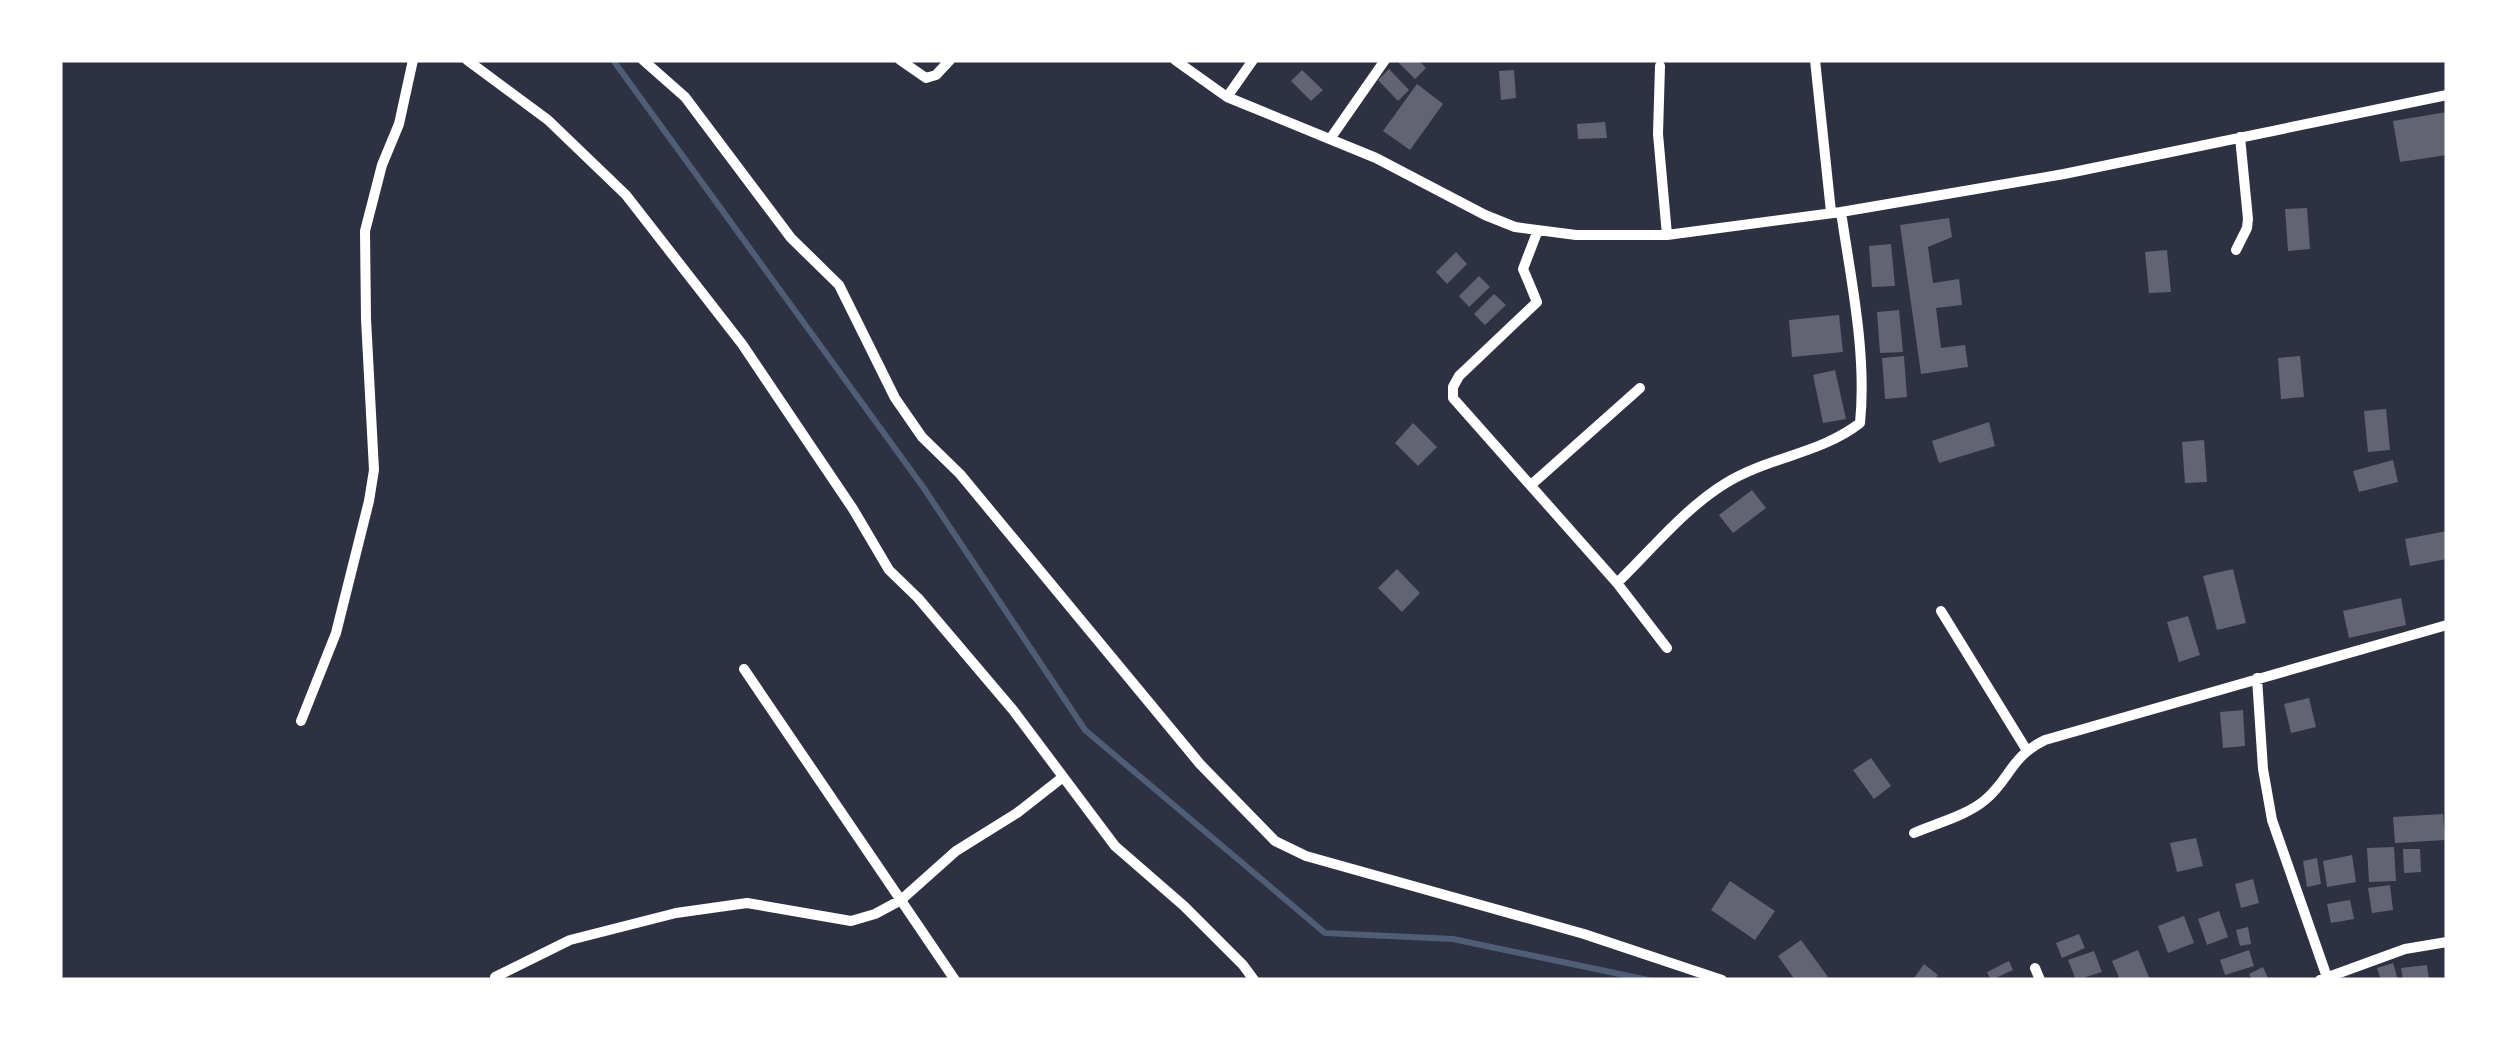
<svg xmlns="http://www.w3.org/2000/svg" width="2507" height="1040" viewBox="0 0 2507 1040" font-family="'Roboto Serif',serif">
  <rect width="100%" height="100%" fill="#2d3142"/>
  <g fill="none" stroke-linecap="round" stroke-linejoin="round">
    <path stroke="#4f5d75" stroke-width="6" d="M613,60l310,427 162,243 240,203 128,6 195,41"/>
  </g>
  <path fill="#626471" d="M1396,60h22l8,8 -11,11z
    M1389,69l20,21 -11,11 -20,-21z
    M1302,70l21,20 -12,11 -20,-20z
    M1514,70l2,28 -15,2 -2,-29z
    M1417,84l26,20 -33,46 -27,-19z
    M2447,112v43l-47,7 -7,-41z
    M1605,122l2,16 -29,1 -1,-15z
    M2307,208l3,41 -22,2 -3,-42z
    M1949,218l3,19 -24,10 5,36 26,-4 3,26 -26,3 5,40 24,-3 3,22 -47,7 -21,-149z
    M1891,244l4,42 -23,1 -3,-41z
    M2167,250l4,42 -22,1 -4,-41z
    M1456,252l11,12 -20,20 -11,-12z
    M1479,276l11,11 -21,20 -10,-11z
    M1494,294l12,11 -21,20 -11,-11z
    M1899,310l4,42 -23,1 -3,-41z
    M1839,315l4,37 -51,5 -3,-37z
    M1904,356l3,41 -22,2 -3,-41z
    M2300,356l4,41 -23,2 -3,-41z
    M1835,370l11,49 -23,4 -10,-48z
    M2386,409l4,41 -22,2 -4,-41z
    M1989,422l6,24 -56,17 -7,-22z
    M1413,423l24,24 -19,19 -23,-23z
    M2204,440l3,42 -22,1 -3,-41z
    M2393,460l5,22 -39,10 -6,-21z
    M1752,490l14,18 -33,25 -14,-18z
    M2447,531v28l-37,7 -5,-27z
    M1397,569l23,24 -18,19 -24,-24z
    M2233,569l13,54 -29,7 -14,-54z
    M2401,598l5,27 -57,13 -6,-27z
    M2188,616l12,39 -21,7 -12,-40z
    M2309,698l7,29 -25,6 -7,-29z
    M2243,710l2,36 -22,2 -3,-36z
    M1871,758l20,28 -17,13 -21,-29z
    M2443,814l2,26 -50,3 -2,-26z
    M2196,838l7,28 -26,6 -7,-29z
    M2394,847l2,34 -27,1 -2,-34z
    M2403,849h17l1,23 -17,1z
    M2352,855l4,27 -29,5 -4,-26z
    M2317,858l4,26 -14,3 -4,-26z
    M2253,879l6,24 -18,5 -6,-24z
    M1730,881l45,30 -20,29 -44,-30z
    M2390,885l3,25 -21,3 -4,-25z
    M2350,900l4,19 -23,4 -4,-19z
    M2219,911l9,26 -21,8 -9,-26z
    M2184,916l10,27 -26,10 -10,-27z
    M2248,927l3,17 -11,2 -4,-16z
    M2079,934l6,14 -23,10 -6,-15z
    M1801,940l27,37 -4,3h-29l-17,-24z
    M2138,950l12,30h-30l-8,-19z
    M2249,950l5,16 -29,9 -5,-15z
    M2094,951l8,21 -26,8 -8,-20z
    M2009,961l4,9 -22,10 -4,-8z
    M2393,963l5,17h-17l-4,-12z
    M1924,964l14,11 -4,5 -20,-2z
    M2427,965l2,15h-26l-2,-12z
    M2263,967l6,13h-17l-3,-6z"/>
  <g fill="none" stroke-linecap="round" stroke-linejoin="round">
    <path stroke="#fff" stroke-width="10" d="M467,60l81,60 78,75 116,149 111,165 36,61 29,28 95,112 102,136 69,60 59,59 11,15
      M643,60l42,37 106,141 48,47 56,113 27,39 38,37 240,290 75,77 31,15 278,78 138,46
      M900,60l26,18 10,-3 14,-15
      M1175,60l52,37 149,61 109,57 30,12 61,8h91l174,-23 223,-38 383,-79
      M1815,60l16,152
      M1660,66l-2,68 9,101
      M1227,97l26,-37
      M1330,139l55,-79
      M1538,230l-15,39 14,33 -78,74 -6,11v11l164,185 50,65
      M2236,250l11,-22 1,-9 -8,-82
      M1531,485l109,-97
      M1617,583c35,-34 68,-75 109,-100 42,-26 94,-29 134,-60 7,-69 -9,-143 -19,-211
      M1941,611l85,138
      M744,669l211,311
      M2257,678l6,91 9,51 56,160
      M301,721l35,-88 33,-132 5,-31 -8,-151 -1,-88 17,-66 17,-41 14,-64
      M1914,833c23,-10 52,-17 71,-33 26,-22 25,-43 60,-60l402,-115
      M2035,968l5,12
      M495,977l75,-37 106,-27 71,-10 104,18 24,-7 26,-14 55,-49 61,-38 46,-36
      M2320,980l85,-31 42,-7"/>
  </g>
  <rect width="2507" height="1040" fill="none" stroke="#ffffff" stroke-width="125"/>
</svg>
